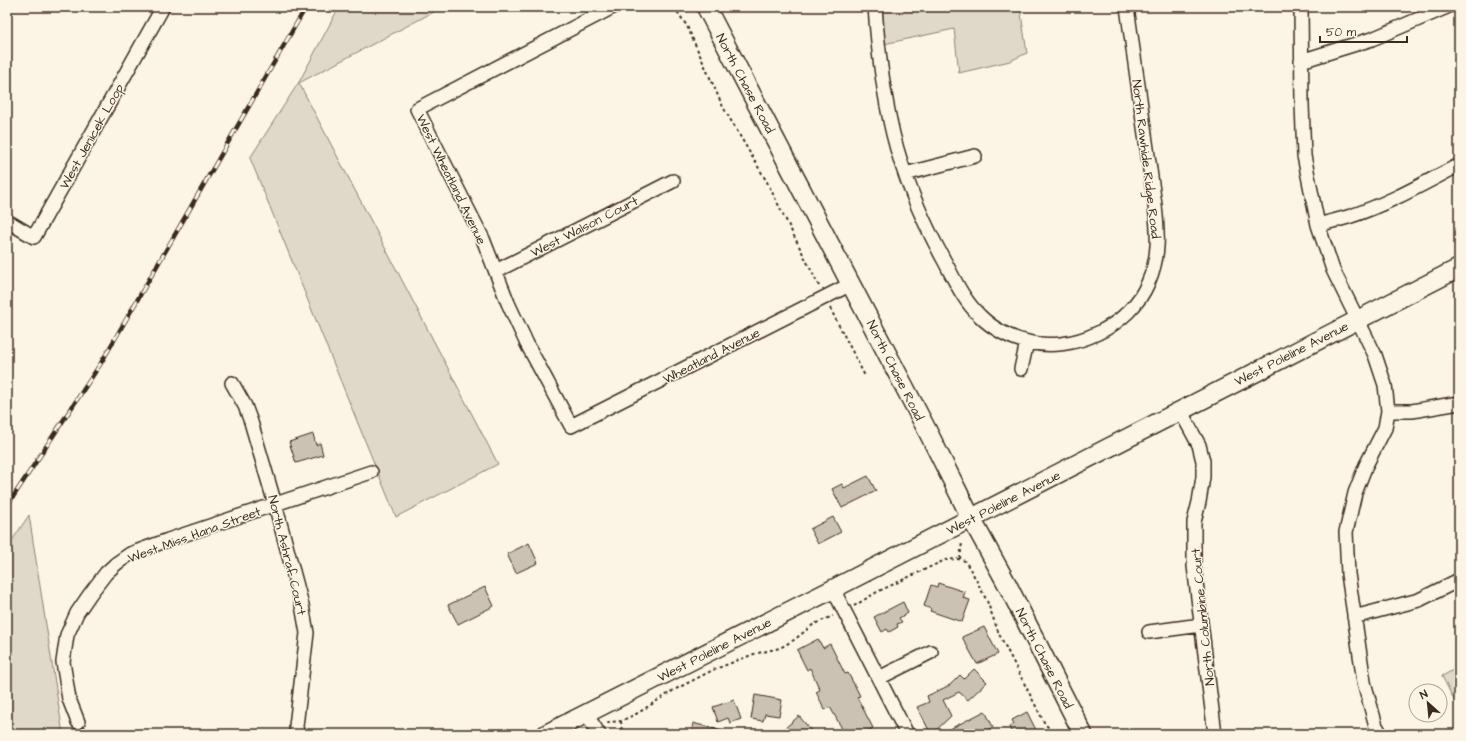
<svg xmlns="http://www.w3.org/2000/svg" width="1466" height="741" viewBox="0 0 1466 741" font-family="'Architects Daughter',sans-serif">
  <rect width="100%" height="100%" fill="#fcf5e5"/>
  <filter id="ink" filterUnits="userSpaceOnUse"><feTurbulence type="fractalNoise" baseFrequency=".025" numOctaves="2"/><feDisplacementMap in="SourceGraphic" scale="8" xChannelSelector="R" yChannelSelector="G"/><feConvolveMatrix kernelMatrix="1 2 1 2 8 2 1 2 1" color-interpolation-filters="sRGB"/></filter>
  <g filter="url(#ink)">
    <path fill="#e0d8c8" stroke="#8e8173" d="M339,7h104l-144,76 199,381 -102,53 -146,-359 49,-76z
      M881,7h139l7,46 -17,8 -51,12 -5,-44 -70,15z
      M29,515l34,219h-56v-186z
      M1459,667v43l-17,-34z"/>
    <path fill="#ccc2b3" stroke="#3b2a1e" d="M313,434l3,11 4,-2 3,12 -27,8 -7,-21z
      M868,476l8,15 -34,17 -10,-19 10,-5 2,4z
      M833,517l8,15 -23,12 -8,-15z
      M529,543l9,20 -22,10 -9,-19z
      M938,583l27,9 -2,6 7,2 -8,22 -32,-11 1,-2 -7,-3 7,-21 6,2z
      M485,587l9,19 -36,18 -10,-19z
      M903,602l5,11 -9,5 3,4 -5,2 1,3 -9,5 -2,-3 -5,3 -8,-15z
      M984,627l14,27 -21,10 -15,-27z
      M818,639l5,9 7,-4 15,30 3,-1 7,13 5,10 -3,1 16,31 -11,6h-17l-15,-27 -5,3 -9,-18 4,-2 -10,-22 -3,2 -10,-20z
      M974,669l13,13 -19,18 -9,-8 -16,8 8,16 -19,18h-1l-14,-27 12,-5 -2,-6 23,-11 10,-10 4,4z
      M755,695l27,5 -3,16 -14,-2 -2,7 -12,-2z
      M734,700l7,19 -11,4 -2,-5 -10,4 -5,-15z
      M985,711l8,16 -13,7h-40z
      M1027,712l11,22h-26l-3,-7 5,-3 -2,-4z
      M799,716l15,18h-36z
      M693,723l29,8v3h-31z"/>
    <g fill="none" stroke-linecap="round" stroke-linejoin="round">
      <defs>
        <path id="street" d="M613,7l-196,102 66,130 25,64 19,41 44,82 280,-142
          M875,7c3,43 8,85 18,127 11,45 30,88 52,128 10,19 19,39 35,54 12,12 31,23 48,26 45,11 101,-15 120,-59 12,-27 10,-49 7,-78l-28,-198
          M1301,7l1,97 2,52 14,69 15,45 42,85 10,30 3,26 -3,17 -19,37 -11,28 -9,39 2,42 16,108 12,44 5,8
          M1301,61l71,-22 75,-32
          M905,174l70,-18
          M7,221l27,16 129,-230
          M1318,225c10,-3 20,-5 30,-8 38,-12 75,-33 111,-52
          M496,271l177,-90
          M1021,369l6,-27
          M232,383l13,23 6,16 24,82 27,101 5,28 -11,93 1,8
          M1180,410l19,35 4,16v16l-4,25 -5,20v44l21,168
          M1388,411h24l47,-8
          M833,589l74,145
          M1354,617l65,-17 40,-20
          M1149,632l52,-7
          M879,678l52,-26
          M586,714l13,20
          M78,722l-9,-23 -6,-37 4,-27 10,-22 13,-19 16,-21 11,-10 13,-9 38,-14 203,-68"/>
        <path id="secondary" d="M706,7l221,423 44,88 36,66 76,150
          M546,734l287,-145 626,-321"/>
      </defs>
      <use href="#street" stroke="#3b2a1e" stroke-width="16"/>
      <use href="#secondary" stroke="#3b2a1e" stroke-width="21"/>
      <path stroke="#3b2a1e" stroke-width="2" stroke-dasharray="3 3" stroke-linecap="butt" d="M674,7l13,19 36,81 44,75 52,104
        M830,308l35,68
        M960,559l2,-17
        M854,606l23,-14 68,-32 13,-1 7,2 8,13 14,27 12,33 46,90 10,10
        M1459,680v8
        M621,721l1,13
        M607,723l2,-1 12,-1 17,-8 36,-23 39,-20 41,-16 26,-6 14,-8 20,-16 19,-8"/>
      <use href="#street" stroke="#fcf5e5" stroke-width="13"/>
      <use href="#secondary" stroke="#fcf5e5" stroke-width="18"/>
      <defs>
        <path id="rail" d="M7,506l94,-143 205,-356"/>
      </defs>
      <use href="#rail" stroke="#3b2a1e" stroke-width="4.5"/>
      <use href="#rail" stroke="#fcf5e5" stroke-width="3" stroke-dasharray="9" stroke-linecap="butt"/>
    </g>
  </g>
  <g text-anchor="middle" stroke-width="3" stroke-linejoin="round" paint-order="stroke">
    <g font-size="13" fill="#3b2a1e" stroke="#fcf5e5">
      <text transform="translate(746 83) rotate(62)" y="5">North Chase Road</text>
      <text transform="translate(91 136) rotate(-61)" y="5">West Jenicek Loop</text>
      <text transform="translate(1147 159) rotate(83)" y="5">North Rawhide Ridge Road</text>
      <text transform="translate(452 179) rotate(64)" y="5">West Wheatland Avenue</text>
      <text transform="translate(584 226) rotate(-27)" y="5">West Walson Court</text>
      <text transform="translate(1291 353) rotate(-27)" y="5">West Poleline Avenue</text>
      <text transform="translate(711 355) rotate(-27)" y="5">Wheatland Avenue</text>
      <text transform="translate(896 370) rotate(63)" y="5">North Chase Road</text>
      <text transform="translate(1003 502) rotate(-27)" y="5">West Poleline Avenue</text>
      <text transform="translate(194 534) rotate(-20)" y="5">West Miss Hana Street</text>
      <text transform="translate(288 555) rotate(76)" y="5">North Ashraf Court</text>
      <text transform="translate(1202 617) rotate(-96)" y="5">North Columbine Court</text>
      <text transform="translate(714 649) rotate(-27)" y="5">West Poleline Avenue</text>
      <text transform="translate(1045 658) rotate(63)" y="5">North Chase Road</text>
    </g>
  </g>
  <rect width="1466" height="741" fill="none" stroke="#fcf5e5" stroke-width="24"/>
  <rect x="12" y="12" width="1442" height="717" fill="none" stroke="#3b2a1e" stroke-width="1.5" filter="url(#ink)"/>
  <g transform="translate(1428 703) rotate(333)"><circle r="19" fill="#fcf5e5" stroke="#afa495"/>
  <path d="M0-3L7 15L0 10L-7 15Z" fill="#3b2a1e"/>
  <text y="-6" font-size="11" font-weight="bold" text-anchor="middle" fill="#3b2a1e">N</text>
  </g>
  <path d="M1320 36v6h87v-6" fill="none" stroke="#3b2a1e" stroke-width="2"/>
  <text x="1326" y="36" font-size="12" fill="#3b2a1e" stroke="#fcf5e5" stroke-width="3" paint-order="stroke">50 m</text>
</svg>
